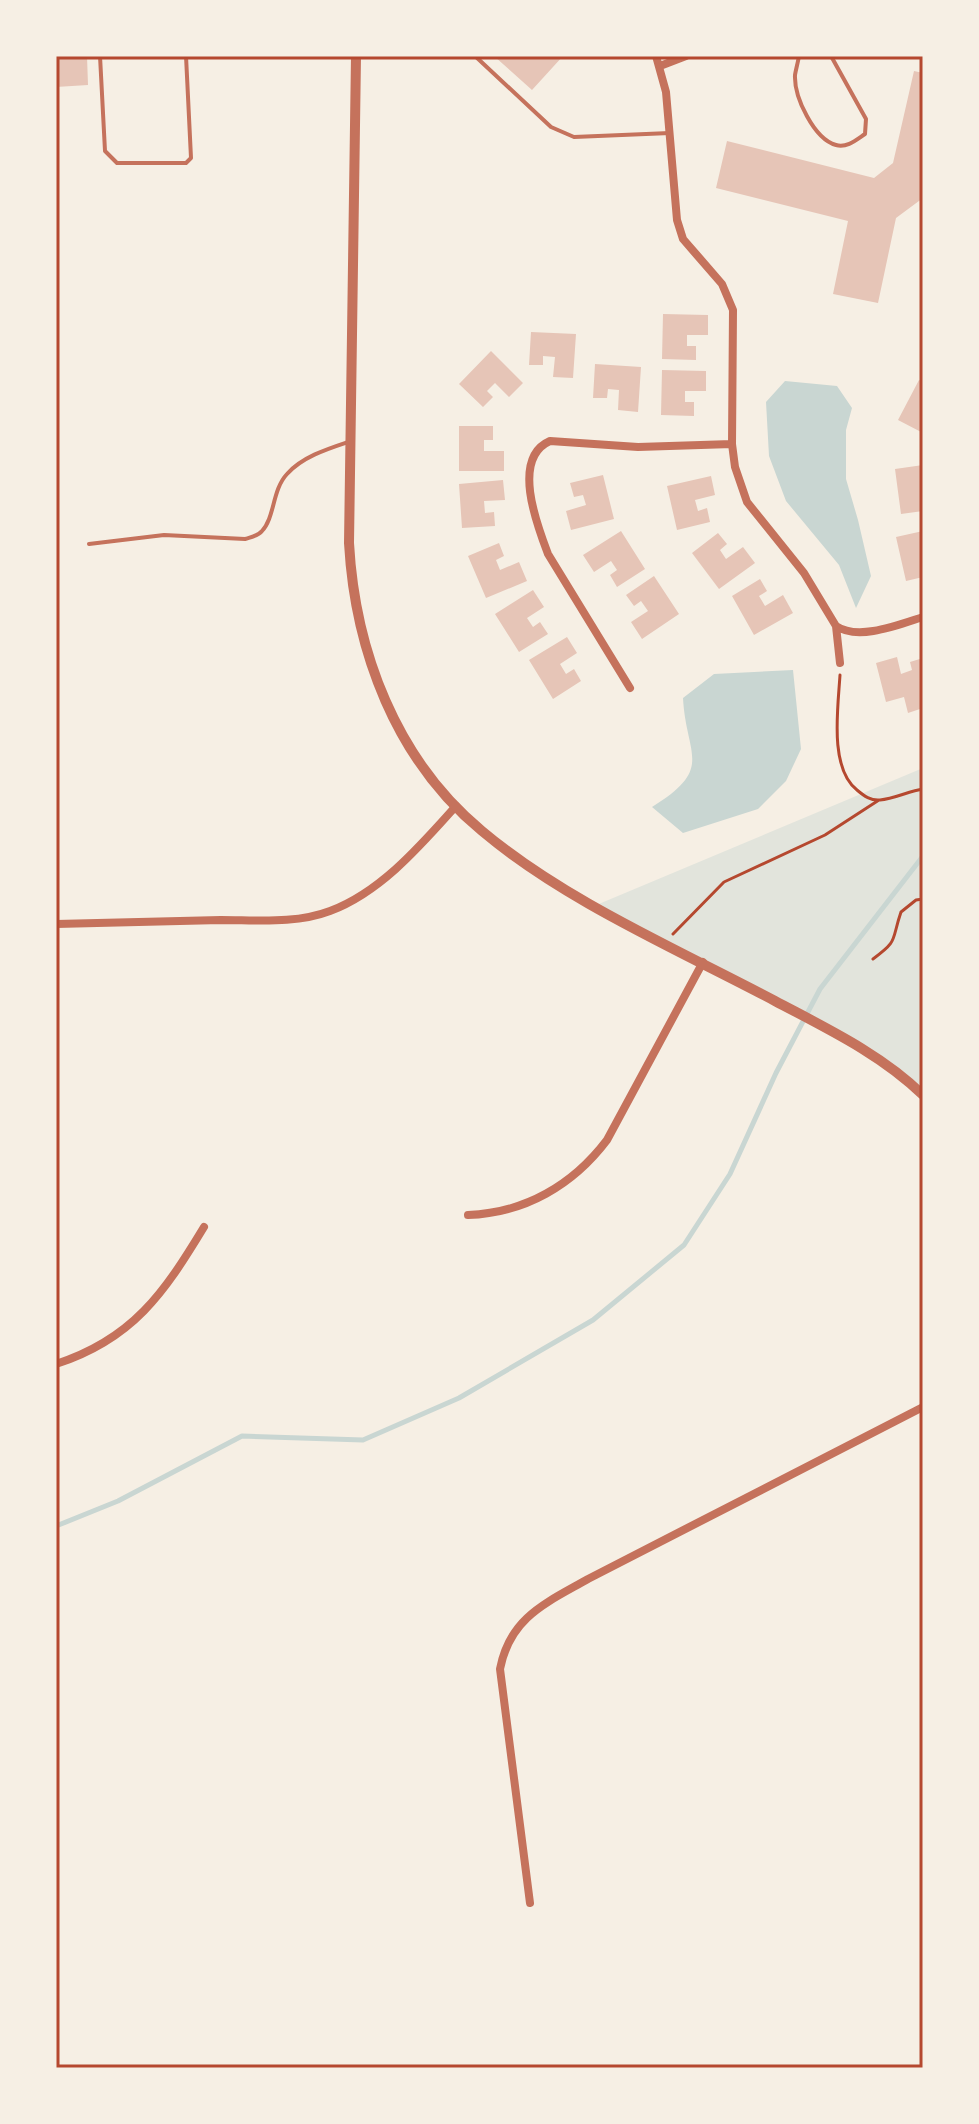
<svg xmlns="http://www.w3.org/2000/svg" width="979" height="2124" viewBox="0 0 979 2124" font-family="Raleway,sans-serif">
  <rect width="100%" height="100%" fill="#f6efe4"/>
  <path fill="#e2e4dc" d="M923,768v327l-34,-29 -295,-160z"/>
  <path fill="#c9d6d2" d="M785,381l52,5 15,22 -6,22v49l12,41 13,56 -15,32 -17,-43 -53,-64 -17,-45 -3,-54z
    M793,670l8,79 -15,32 -28,28 -75,24 -31,-26c63,-39 34,-51 31,-109l31,-24z"/>
  <g fill="none" stroke-linecap="round" stroke-linejoin="round">
    <path stroke="#c9d6d2" stroke-width="5" d="M56,1526l62,-25 124,-65 121,4 96,-42 134,-78 91,-75 46,-71 46,-101 44,-84 103,-133"/>
  </g>
  <path fill="#e6c5b7" d="M56,56h31l1,29 -32,2z
    M494,56h69l-31,34z
    M914,71l9,2v125l-27,20 -18,85 -45,-9 15,-73 -132,-33 11,-47 147,37 19,-15z
    M663,314l45,1v20h-21v11h9v14l-34,-1z
    M531,332l45,2 -3,44 -20,-1 2,-20 -12,-1v9h-14z
    M491,351l32,32 -14,14 -14,-14 -8,8 6,6 -10,10 -24,-23z
    M595,364l46,3 -3,45 -20,-2 1,-20 -11,-1 -1,9h-14z
    M662,370l44,1v20h-21v11h9v14l-33,-1z
    M919,380l4,2v51l-25,-13z
    M459,426h34v14h-9v11h20v20h-45z
    M923,465v46l-22,3 -6,-45z
    M603,475l11,44 -43,11 -5,-19 20,-6 -3,-10 -9,2 -4,-14z
    M711,476l4,19 -20,5 3,11 9,-3 3,14 -33,8 -10,-44z
    M503,480l2,20 -21,1 1,12 9,-1 1,14 -33,2 -3,-44z
    M621,531l24,38 -28,18 -7,-12 7,-5 -6,-9 -17,11 -11,-17z
    M923,531v46l-17,4 -10,-44z
    M718,533l9,11 -7,6 6,9 17,-12 12,16 -36,26 -27,-36z
    M499,543l5,13 -8,4 4,10 19,-8 8,19 -41,17 -18,-42z
    M654,576l25,38 -37,25 -11,-17 17,-11 -7,-10 -7,5 -8,-11z
    M760,579l7,12 -8,5 6,10 18,-11 10,18 -39,22 -22,-39z
    M533,590l11,17 -17,11 6,9 7,-5 8,12 -29,18 -24,-38z
    M567,637l10,16 -17,11 6,10 8,-5 7,12 -28,18 -24,-39z
    M897,657l4,17 11,-4 -2,-8 13,-4v50l-15,5 -4,-16 -18,5 -10,-39z"/>
  <g fill="none" stroke-linecap="round" stroke-linejoin="round">
    <path stroke="#b5482f" stroke-width="3" d="M840,675c-2,33 -11,93 17,115 7,6 14,11 23,10 14,-1 29,-9 43,-11
      M673,934l51,-52 101,-47 54,-35
      M873,959c26,-19 18,-18 28,-47l15,-12 7,-1"/>
    <path stroke="#c5725c" stroke-width="4" d="M100,56l5,95 12,12h69l5,-5 -5,-102
      M475,56l76,71 23,10 96,-4
      M799,56c-1,6 -3,13 -4,19 -1,22 19,64 41,70 11,3 20,-5 29,-11l1,-15 -35,-63
      M89,544l75,-9 81,4c6,-2 13,-3 17,-8 13,-14 10,-41 25,-57 15,-17 40,-25 61,-32"/>
    <path stroke="#c5725c" stroke-width="8" d="M656,56l10,36 11,128 6,19 39,45 11,26 -1,134 3,23 12,35 57,71 32,53 4,37
      M660,66l26,-10
      M836,626c22,15 62,-1 87,-9
      M630,688l-82,-134c-11,-29 -37,-96 2,-113l88,6 94,-3
      M56,924c55,-1 110,-3 165,-4 36,0 75,4 109,-9 51,-19 91,-66 126,-105
      M468,1215c57,-2 105,-30 139,-75l96,-178
      M56,1364c77,-25 108,-71 148,-137
      M530,1903l-30,-234c10,-52 46,-66 88,-90l335,-172"/>
    <path stroke="#c5725c" stroke-width="10" d="M356,56l-7,487c6,108 47,217 133,288 83,70 197,119 293,170 51,27 106,53 148,94"/>
  </g>
  <rect width="979" height="2124" fill="none" stroke="#f6efe4" stroke-width="116"/>
  <rect x="58" y="58" width="863" height="2008" fill="none" stroke="#b5482f" stroke-width="3"/>
</svg>
